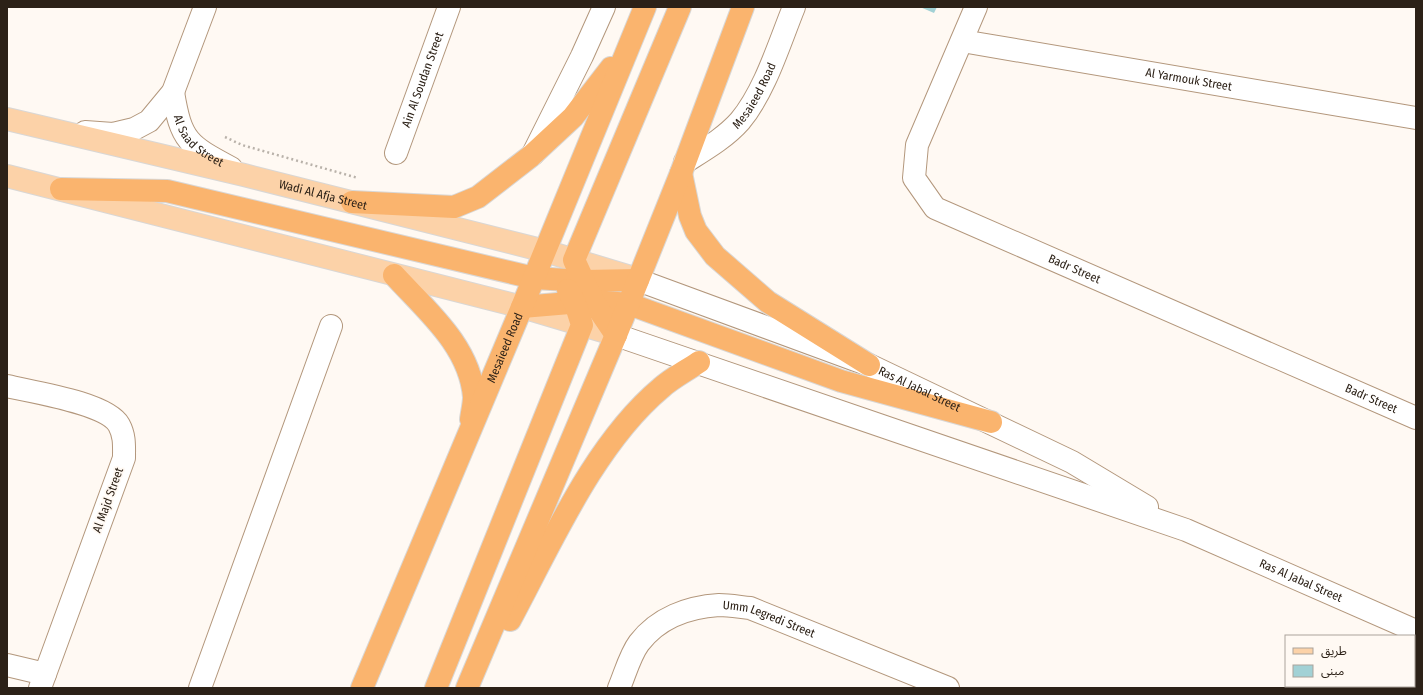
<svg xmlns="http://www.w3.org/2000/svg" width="1423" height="695" viewBox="0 0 1423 695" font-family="'Fira Sans Condensed','Noto Sans Arabic',sans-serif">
  <rect width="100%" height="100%" fill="#fff9f3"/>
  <path fill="#a2d1d5" d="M920,7h17l-3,6z"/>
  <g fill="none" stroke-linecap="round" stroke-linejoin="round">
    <defs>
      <g id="minor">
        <path id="s1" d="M976,7l-59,138 -3,33 21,30 481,210"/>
        <path id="s2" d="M962,41l454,77"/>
        <path id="s3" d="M173,92c8,49 15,53 58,76"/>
        <path d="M85,132l28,2 21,-5 15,-8 24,-29 32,-85"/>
        <path id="s4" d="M396,153l53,-146"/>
        <path d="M533,154l49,-98 22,-49"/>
        <path id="s5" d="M685,162c19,-12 40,-24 55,-41 25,-30 39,-77 54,-114"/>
        <path id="s6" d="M638,280l231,85 203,97 75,45"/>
        <path id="s7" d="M616,335l570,195 230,101"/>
        <path d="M7,386c25,6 100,17 112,39 6,11 5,21 5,33l-84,230"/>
        <path d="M7,665l38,9"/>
        <path d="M200,688l131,-362"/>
        <path id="s8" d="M619,688c6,-14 11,-33 20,-45 19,-25 49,-36 80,-38 10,0 21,2 31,3l198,80"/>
      </g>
      <g id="major">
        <path id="s9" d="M7,119l237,56 301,76 89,27"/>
        <path d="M7,176l515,131 94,28"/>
      </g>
      <g id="highway">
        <path d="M681,173l9,43 6,15 19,25 53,46 101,63"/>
        <path d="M61,189l106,2 367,87 50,3 54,-1"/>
        <path d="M352,202l102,5 24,-10 53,-41 42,-39 38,-49"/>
        <path d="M394,275c32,35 76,71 80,122 0,7 -2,15 -3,22"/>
        <path d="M522,307l71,-6 36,3 212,77 150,41"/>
        <path d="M616,335l-23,-34 -19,-41 106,-253"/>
        <path d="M510,620c41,-76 84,-176 151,-232 11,-10 25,-17 38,-26"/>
        <path id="s10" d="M362,688l160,-381 123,-300"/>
        <path d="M436,688l146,-363 -7,-22 -7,-13"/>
        <path d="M467,688l149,-353 65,-162 62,-166"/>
      </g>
    </defs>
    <use href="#minor" stroke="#b3977c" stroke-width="24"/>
    <use href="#major" stroke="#d9d7d5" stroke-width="24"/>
    <use href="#highway" stroke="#d9d7d5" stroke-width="24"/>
    <path stroke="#b9b2aa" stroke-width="2.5" stroke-dasharray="2 3" stroke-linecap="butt" d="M225,137l17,8 116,33"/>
    <use href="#minor" stroke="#fff" stroke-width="22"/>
    <use href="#major" stroke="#fcd2a8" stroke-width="22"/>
    <use href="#highway" stroke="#fab46e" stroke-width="22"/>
  </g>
  <g text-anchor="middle" stroke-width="3.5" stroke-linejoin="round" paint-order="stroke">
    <g font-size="12" fill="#2c2117" stroke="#fff9f3">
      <text dy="4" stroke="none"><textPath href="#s2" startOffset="230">Al Yarmouk Street</textPath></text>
      <text dy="4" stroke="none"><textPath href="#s4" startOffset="78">Ain Al Soudan Street</textPath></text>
      <text dy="4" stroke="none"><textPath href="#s5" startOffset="98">Mesaieed Road</textPath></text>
      <text dy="4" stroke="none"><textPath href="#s3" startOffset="58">Al Saad Street</textPath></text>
      <text dy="4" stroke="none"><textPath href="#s9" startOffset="325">Wadi Al Afja Street</textPath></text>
      <text dy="4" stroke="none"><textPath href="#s1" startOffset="372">Badr Street</textPath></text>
      <text dy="4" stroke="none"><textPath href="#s10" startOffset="369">Mesaieed Road</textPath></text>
      <text dy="4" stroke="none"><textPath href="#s6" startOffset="302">Ras Al Jabal Street</textPath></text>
      <text dy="4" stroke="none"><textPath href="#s1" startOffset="696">Badr Street</textPath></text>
      <text transform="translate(108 500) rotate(-70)" y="4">Al Majd Street</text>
      <text dy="4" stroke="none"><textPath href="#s7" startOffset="728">Ras Al Jabal Street</textPath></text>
      <text dy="4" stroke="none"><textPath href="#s8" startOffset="193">Umm Legredi Street</textPath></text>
    </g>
  </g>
  <rect width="1423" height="695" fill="none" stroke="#2c2117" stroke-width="16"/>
  <rect x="1285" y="635" width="130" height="52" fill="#fff9f3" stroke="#aba39b"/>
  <rect x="1293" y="648" width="20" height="6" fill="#fcd2a8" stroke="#aba39b"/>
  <text x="1321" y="655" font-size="12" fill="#2c2117">طريق</text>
  <rect x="1293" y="665" width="20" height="12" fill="#a2d1d5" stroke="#aba39b"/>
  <text x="1321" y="675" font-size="12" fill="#2c2117">مبنى</text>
</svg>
